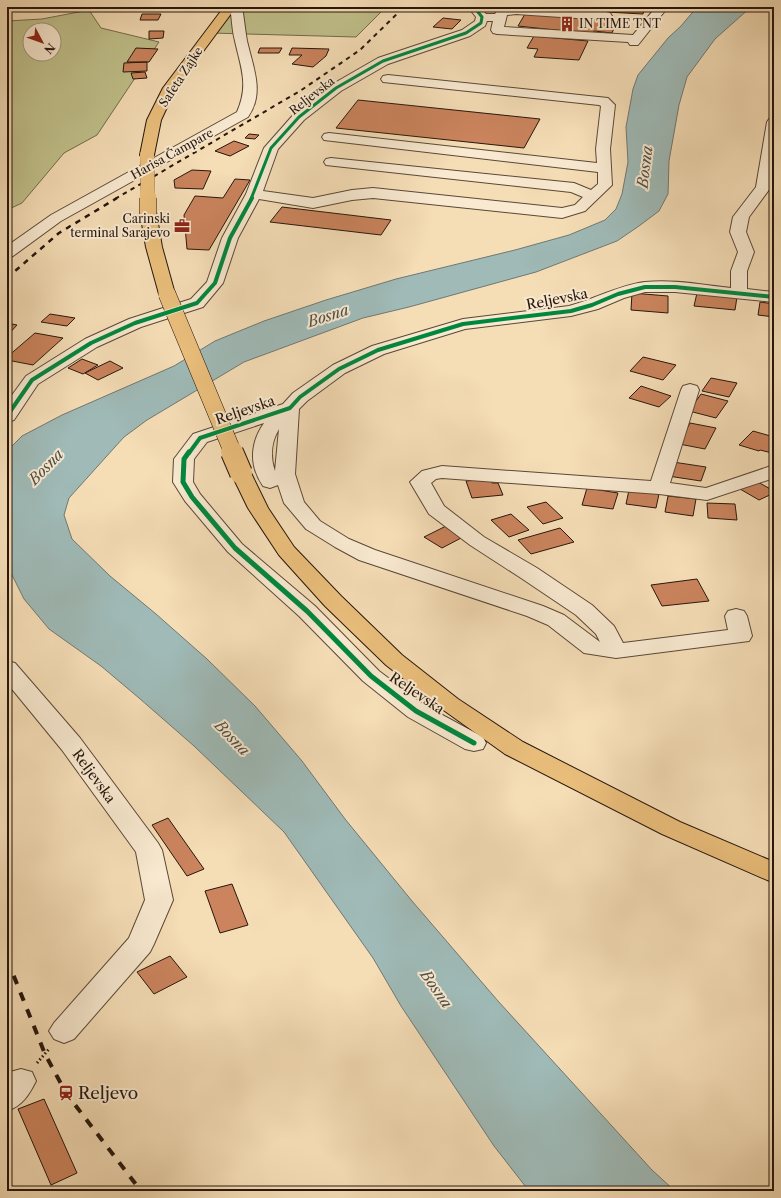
<svg xmlns="http://www.w3.org/2000/svg" width="781" height="1198" viewBox="0 0 781 1198" font-family="'Libre Caslon Text',serif">
  <rect width="100%" height="100%" fill="#f5ddb6"/>
  <filter id="stains"><feTurbulence type="fractalNoise" baseFrequency=".005" numOctaves="4"/><feColorMatrix values="0 0 0 0 .2 0 0 0 0 .09 0 0 0 0 .02 0 0 0 .5 -.17"/></filter>
  <radialGradient id="worn" r=".72"><stop offset=".6" stop-color="#630" stop-opacity="0"/><stop offset="1" stop-color="#630" stop-opacity=".3"/></radialGradient>
  <path fill="#c0c08b" stroke="#736b4c" fill-rule="evenodd" d="M230,7h156l-30,30 -145,-4z
    M89,10l12,18 58,14 -62,93 -33,18 -42,50 -15,7v-189l35,-2zM30,30h24v24h-24z"/>
  <path fill="#9fbab7" stroke="#6f7873" d="M697,7h54l-36,32 -28,38 -8,28 -10,56 -1,33 -9,17 -20,15 -22,15 -81,31 -127,35 -46,11 -119,44 -97,58 -23,17 -55,61 -5,17 8,24 38,37 46,38 51,45 48,47 47,55 43,58 67,82 86,100 154,169 23,21h-146l-35,-45 -93,-140 -28,-48 -89,-126 -90,-86 -55,-48 -38,-32 -52,-37 -25,-30 -17,-34v-114l15,-15 40,-21 112,-49 41,-25 49,-20 62,-21 70,-21 119,-29 54,-15 36,-15 11,-11 6,-15 6,-32 -2,-35 7,-38 5,-14 30,-37 13,-12z"/>
  <path fill="#cb845d" stroke="#26160d" d="M608,7h37l-2,7 -37,-2z
    M142,14h19l-3,6h-18z
    M525,14l92,7 -5,12 -18,-2 -2,3 -74,-8z
    M443,18l18,2 -9,9 -19,-2z
    M149,31h15l-1,7 -14,1z
    M534,36l54,5 -9,19 -45,-3 4,-8 -11,-1z
    M136,48l22,1 -9,13h-22z
    M260,48h22l-3,5h-21z
    M292,48l37,1 -3,7 -13,11 -21,-3 10,-9h-13z
    M147,62v9l-24,1 1,-9z
    M145,72l2,6 -14,1 -2,-6z
    M358,100l182,19 -16,29 -188,-20z
    M249,134l10,1 -4,4 -10,-1z
    M234,141l15,5 -19,10 -15,-5z
    M192,170l19,1 -8,18 -28,-1 -1,-8z
    M235,179l15,1 -41,70 -22,-1 -3,-34 11,-19 28,2z
    M282,207l109,13 -10,15 -111,-13z
    M632,293l36,3v17l-37,-3z
    M697,293l40,4 -2,13 -41,-4z
    M760,302l14,2v13l-16,-2z
    M50,314l25,4 -8,8 -26,-4z
    M7,323l10,2 -10,11z
    M35,333l28,5 -30,27 -26,-5v-3z
    M643,357l33,8 -13,15 -33,-9z
    M82,359l16,6 -15,9 -15,-6z
    M110,361l13,7 -25,12 -13,-7z
    M711,378l26,5 -8,14 -27,-6z
    M641,386l30,10 -12,11 -30,-9z
    M701,394l27,7 -12,17 -27,-7z
    M690,423l26,5 -11,21 -26,-5z
    M753,431l21,6v14l-2,2 -12,-3 -1,1 -20,-6z
    M673,462l33,5 -5,14 -33,-5z
    M490,479l2,4h6l5,12 -31,3 -6,-17z
    M756,481l18,10v2l-15,7 -19,-11z
    M587,488l31,5 -5,16 -31,-4z
    M629,490l30,4 -3,14 -30,-4z
    M668,496l28,3 -3,17 -28,-4z
    M546,502l17,16 -20,6 -16,-17z
    M707,503l28,1 2,16 -29,-2z
    M511,514l18,16 -20,7 -18,-17z
    M446,526l17,11 -21,11 -18,-11z
    M560,528l14,14 -43,12 -13,-14z
    M697,579l12,22 -47,5 -11,-21z
    M168,818l36,51 -17,7 -35,-51z
    M232,884l16,41 -28,8 -15,-42z
    M170,956l17,21 -33,17 -17,-22z
    M44,1099l33,74 -26,12 -33,-76z"/>
  <g fill="none" stroke-linecap="round" stroke-linejoin="round">
    <defs>
      <path id="minor" d="M230,7h12c2,11 3,23 5,34 6,26 18,52 1,76l-187,104 -48,35 -6,2v-12l44,-31 186,-103c12,-27 4,-44 -2,-71 -3,-11 -3,-23 -5,-34z
        M468,7h12l6,7h9l3,-5 14,-2 94,5 4,1 2,3 -2,3 -4,1 -90,-6 -9,1 -3,12 129,8 23,-28h12l-30,38h-8l-2,-3 -131,-8 -4,-1 -2,-3 2,-9h-6l-2,5 -15,10 -82,28 -47,27 -37,29 -26,29 -15,42 50,7 39,-8 21,-2 189,20 13,-3 8,-8 -12,-5 -245,-27 -2,-3 2,-3 5,-1 243,25 17,7 7,-6v-12l-274,-32 -2,-3 2,-3 5,-1 268,30 -1,-14 5,-43 -2,-1 -216,-23 -2,-3 2,-3 5,-1 220,23 7,7 -5,44 2,36 -27,26 -23,7 -189,-20 -21,2 -39,8 -54,-9 -21,39 -15,45 -20,24 -62,20 -44,20 -59,37 -24,36 -7,2v-20l19,-26 59,-37 44,-20 62,-20 16,-17 15,-44 24,-44 18,-46 30,-34 37,-29 47,-27 84,-28 13,-9 1,-4z
        M774,118v47l-3,22 -22,30 -3,15 8,20 -7,19v18l27,3v10l-99,-10h-30l-21,6 -26,11 -27,7 -106,13 -81,25 -39,19 -38,28 -8,8 -4,65 9,28 16,19 29,18 26,11 168,56 21,9 36,27 -4,-8 -20,-19 -55,-37 -51,-33 -41,-31 -19,-32 12,-11 20,-5 209,15 30,-91 2,-4 7,-2 7,2 2,4 -29,93 36,5 68,-23v13l-67,22 -48,-6 -217,-16 -6,1 -5,4 13,23 40,31 53,31 55,37 22,21 9,17 105,-13 -3,-14 3,-5 8,-2 8,2 3,5 5,20 -3,5 -133,17 -32,-5 -36,-28 -21,-9 -168,-56 -24,-13 -29,-18 -22,-26 -6,-18 -8,3 -7,-2c-14,-20 -13,-43 1,-63l-57,19 -13,17 -1,23 7,12 42,50 73,62 64,65 45,34 59,32 3,6 -3,6 -9,2 -9,-2 -57,-32 -45,-36 -64,-65 -71,-64 -43,-51 -12,-19 1,-23 19,-25 90,-30 10,-11 40,-28 39,-19 91,-27 106,-13c26,-7 50,-21 76,-24 28,-3 58,3 86,6v-17l7,-19 -8,-20 3,-15 23,-30 11,-65 2,-3zM279,429l-4,42c-5,-14 -4,-29 4,-42z
        M7,661l8,2 65,75 78,105 4,7 11,50 -19,44 -4,8 -76,87 -10,4 -10,-4 -5,-8 5,-8 75,-85 16,-38 -9,-48 -74,-102 -55,-67z
        M21,1069l11,3 4,9c-7,14 -14,25 -29,30v-35l3,-4z"/>
      <path id="major" d="M224,7h12l-60,81 -15,32 -7,35 -2,3 -5,1 -5,-1 -2,-3 7,-35 16,-32z
        M148,207l5,2 3,3 6,35 13,47 -2,4 -6,1 -6,-1 -2,-4 -13,-47 -6,-35 3,-3z
        M241,467l7,2 3,4 17,35 26,39 47,49 61,59 56,44 65,43 157,80 94,40v21l-112,-49 -157,-80 -63,-45 -56,-44 -61,-59 -46,-51 -31,-47 -17,-35 3,-4z"/>
    </defs>
    <use href="#minor" stroke="#5a4837" stroke-width="2"/>
    <use href="#major" stroke="#26160d" stroke-width="2"/>
    <path stroke="#26160d" stroke-width="3" stroke-dasharray="1.5 2.5" stroke-linecap="butt" d="M37,1063l12,-14"/>
    <use href="#minor" fill="#f8e9d0" fill-rule="evenodd"/>
    <use href="#major" fill="#eabe7b" fill-rule="evenodd"/>
    <path stroke="#26160d" stroke-width="2" stroke-dasharray="4.5 4.5" stroke-linecap="butt" d="M115,199l185,-108 60,-41 44,-43"/>
    <path stroke="#26160d" stroke-width="2.5" stroke-dasharray="5.5 5.5" stroke-linecap="butt" d="M7,278l52,-45 58,-35"/>
    <path stroke="#26160d" stroke-width="4" stroke-dasharray="9 9" stroke-linecap="butt" d="M7,959l38,95 21,39 75,98"/>
    <defs>
      <path id="major-bridge-far2" d="M147,155l1,44"/>
      <path id="major-bridge-far1" d="M148,198v14
        M167,294l66,159"/>
      <path id="major-bridge" d="M232,452l9,21"/>
    </defs>
    <use href="#major-bridge-far2" stroke="#26160d" stroke-width="14" stroke-linecap="butt"/>
    <use href="#major-bridge-far1" stroke="#26160d" stroke-width="18" stroke-linecap="butt"/>
    <use href="#major-bridge" stroke="#26160d" stroke-width="24" stroke-linecap="butt"/>
    <use href="#major-bridge-far2" stroke="#eabe7b" stroke-width="14"/>
    <use href="#major-bridge-far1" stroke="#eabe7b" stroke-width="17"/>
    <use href="#major-bridge" stroke="#eabe7b" stroke-width="22"/>
    <defs>
      <path id="cycleway-far2" d="M251,199l20,-51 28,-31 37,-29 47,-27 83,-28 15,-10 1,-6 -8,-10"/>
      <path id="cycleway-far1" d="M7,416l25,-36 59,-37 44,-20 62,-20 18,-20 15,-45 22,-40
        M189,453l11,-15 90,-30 10,-11 39,-28 39,-19 85,-26 108,-13 21,-6 26,-11 27,-7h30l99,10"/>
      <path id="cycleway" d="M189,452l-5,7 -1,23 9,15 43,51 72,63 64,65 45,35 58,32"/>
    </defs>
    <use href="#cycleway-far2" stroke="#f8e9d0" stroke-width="4.5"/>
    <use href="#cycleway-far1" stroke="#f8e9d0" stroke-width="6"/>
    <use href="#cycleway" stroke="#f8e9d0" stroke-width="8"/>
    <use href="#cycleway-far2" stroke="#00873e" stroke-width="3"/>
    <use href="#cycleway-far1" stroke="#00873e" stroke-width="4"/>
    <use href="#cycleway" stroke="#00873e" stroke-width="5"/>
  </g>
  <defs>
    <symbol id="building-bare" viewBox="-9 -9 18 18"><path d="M-4-6H4V6H1V3H-1V6H-4ZM-2.5-4.3h1.7v1.8h-1.7ZM.8-4.3h1.7v1.8H.8ZM-2.5-1h1.7V.8h-1.7ZM.8-1h1.7V.8H.8Z" fill="#8f2418" stroke="#f8e9d0" stroke-width="2.5" paint-order="stroke"/></symbol>
    <symbol id="office-bare" viewBox="-9 -9 18 18"><path d="M-6-3h4V-5.5h4V-3h4V5H-6ZM-1-4.5V-3h2v-1.5ZM-6 0V1H6V0Z" fill="#8f2418" stroke="#f8e9d0" stroke-width="2.5" paint-order="stroke"/></symbol>
    <symbol id="station-bare" viewBox="-9 -9 18 18"><path d="M-3-6H3Q5-6 5-4V2Q5 4 3 4L4.5 6H3L1.5 4h-3L-3 6H-4.5L-3 4Q-5 4-5 2V-4Q-5-6-3-6ZM-3.5-4v3h7v-3ZM-3.5 1v1.5H-2V1ZM2 1v1.5H3.5V1Z" fill="#8f2418" stroke="#f8e9d0" stroke-width="2.5" paint-order="stroke"/></symbol>
  </defs>
  <g fill-rule="evenodd">
    <use href="#building-bare" x="556" y="13" width="22" height="22"/>
    <use href="#office-bare" x="171" y="215" width="22" height="22"/>
    <use href="#station-bare" x="55" y="1082" width="22" height="22"/>
  </g>
  <g text-anchor="middle" stroke-width="4" stroke-linejoin="round" paint-order="stroke">
    <g font-size="12" fill="#26160d" stroke="#f8e9d0" text-anchor="start">
      <text x="579" y="28">IN TIME TNT</text>
      <text x="170" y="223" text-anchor="end">Carinski<tspan x="170" dy="14">terminal Sarajevo</tspan></text>
    </g>
    <g font-size="12" fill="#26160d" stroke="#f8e9d0">
      <text transform="translate(181 77) rotate(-57)" y="4">Safeta Zajke</text>
      <text transform="translate(312 96) rotate(-38)" y="4">Reljevska</text>
      <text transform="translate(172 154) rotate(-29)" y="4">Harisa Čampare</text>
    </g>
    <g font-size="14" fill="#26160d" stroke="#f8e9d0">
      <text transform="translate(557 299) rotate(-11)" y="5">Reljevska</text>
      <text transform="translate(245 410) rotate(-19)" y="5">Reljevska</text>
      <text transform="translate(417 693) rotate(34)" y="5">Reljevska</text>
      <text transform="translate(94 776) rotate(54)" y="5">Reljevska</text>
    </g>
    <g font-size="15" font-style="italic" fill="#504f48" stroke="#f8e9d0">
      <text transform="translate(645 167) rotate(-83)" y="5">Bosna</text>
      <text transform="translate(328 316) rotate(-18)" y="5">Bosna</text>
      <text transform="translate(46 467) rotate(-46)" y="5">Bosna</text>
      <text transform="translate(232 738) rotate(46)" y="5">Bosna</text>
      <text transform="translate(436 989) rotate(55)" y="5">Bosna</text>
    </g>
    <g font-size="17" fill="#26160d" stroke="#f8e9d0" text-anchor="start">
      <text x="78" y="1099">Reljevo</text>
    </g>
  </g>
  <rect width="781" height="1198" fill="none" stroke="#f5ddb6" stroke-width="24"/>
  <rect x="8" y="8" width="765" height="1182" fill="none" stroke="#26160d" stroke-width="2"/>
  <rect x="12" y="12" width="757" height="1174" fill="none" stroke="#26160d"/>
  <g transform="translate(42 42) rotate(131)"><circle r="19" fill="#f8e9d0" stroke="#a49582"/>
  <path d="M0-3L7 15L0 10L-7 15Z" fill="#8f2418"/>
  <text y="-6" font-size="11" font-weight="bold" text-anchor="middle" fill="#26160d">N</text>
  </g>
  <rect width="100%" height="100%" filter="url(#stains)"/>
  <rect width="100%" height="100%" fill="url(#worn)"/>
</svg>
